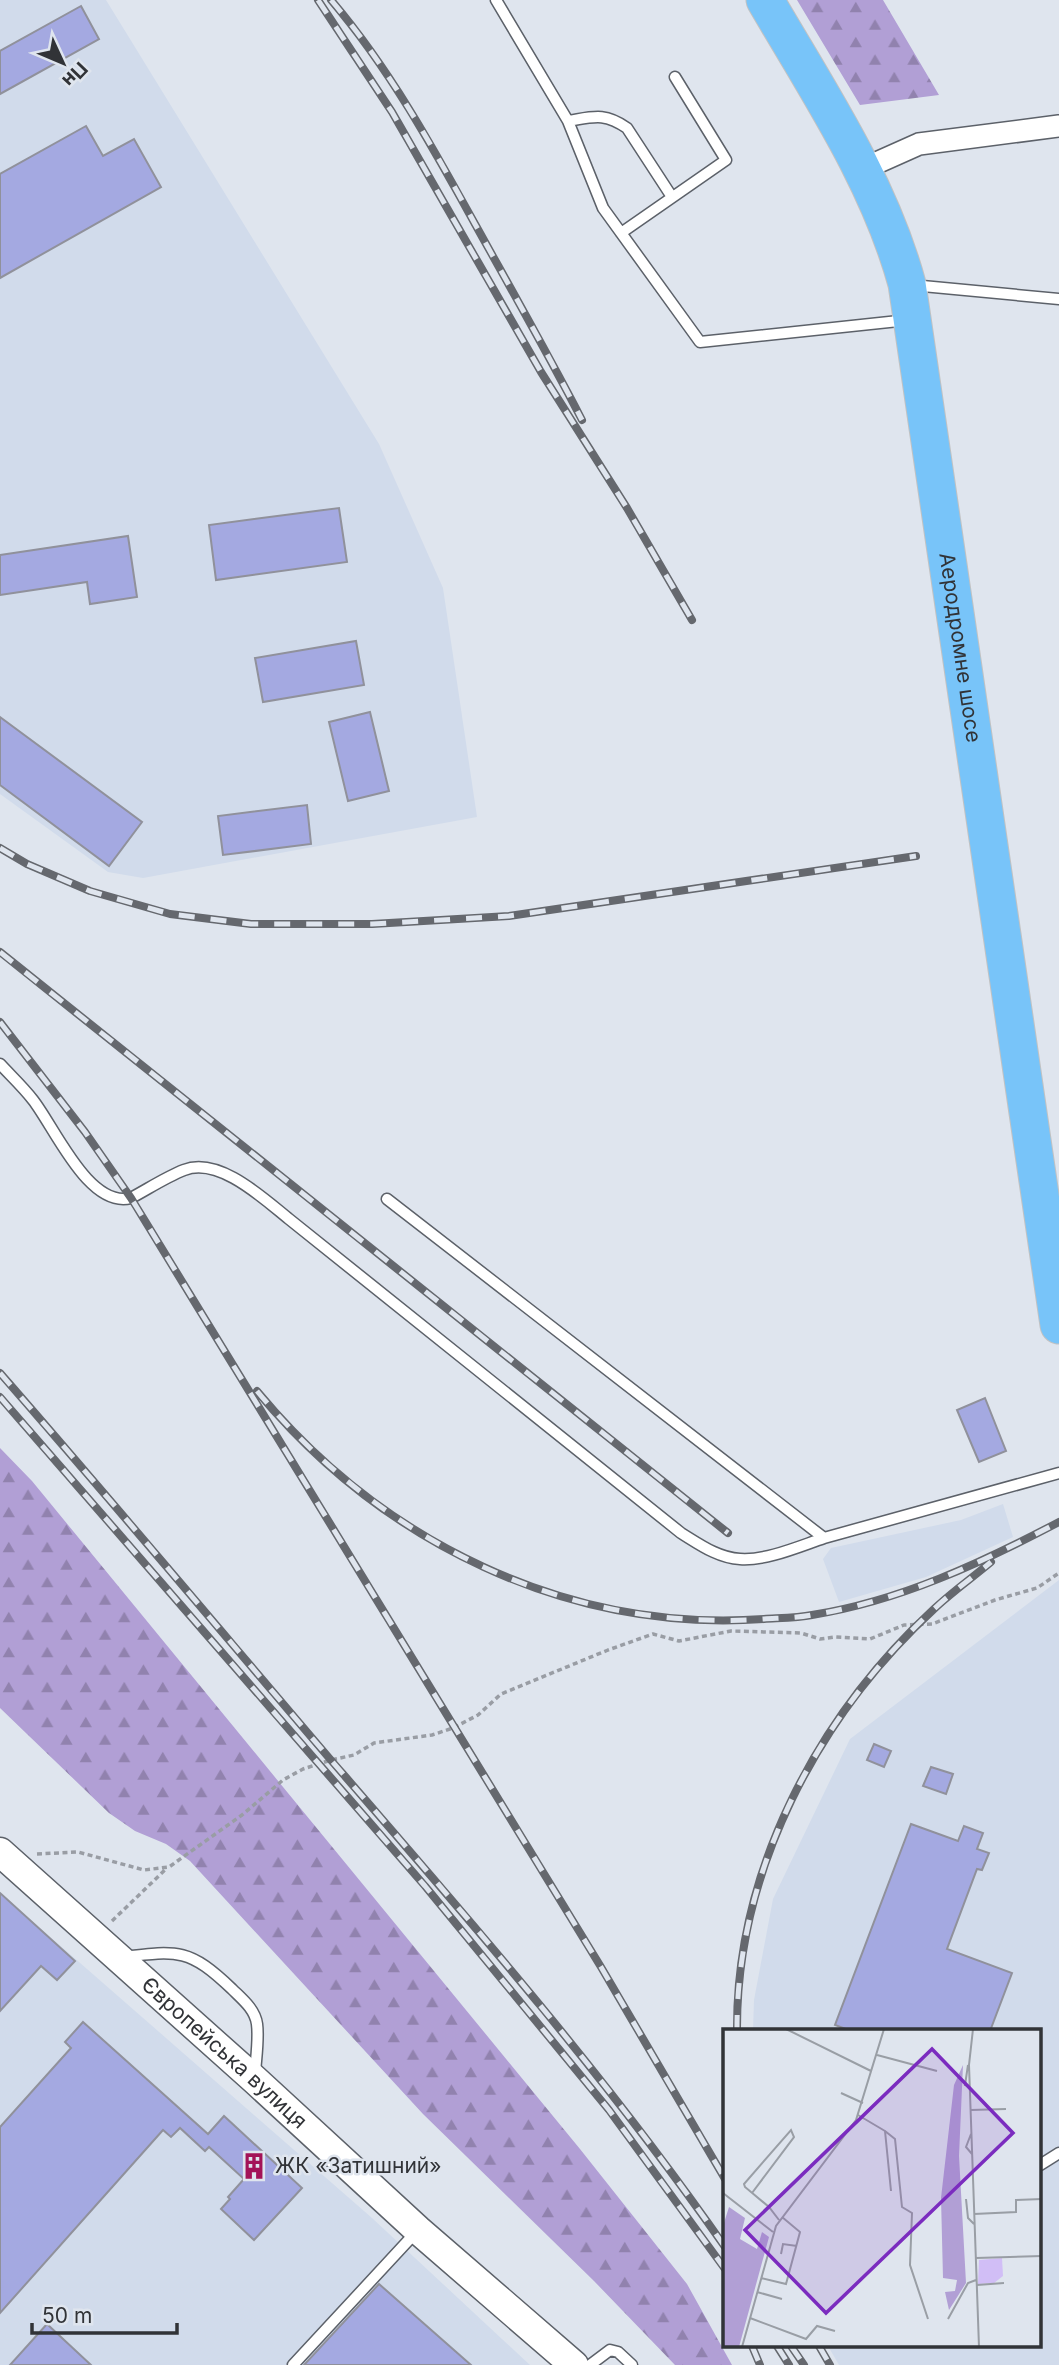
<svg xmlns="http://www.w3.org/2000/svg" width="1059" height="2365" viewBox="0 0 1059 2365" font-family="Inter,sans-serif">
  <defs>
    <pattern id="forest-firs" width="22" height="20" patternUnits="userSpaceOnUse" patternTransform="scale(1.75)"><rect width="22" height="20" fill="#b19fd5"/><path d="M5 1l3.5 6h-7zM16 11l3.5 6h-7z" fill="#9182ae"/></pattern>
  </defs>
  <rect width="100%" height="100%" fill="#dfe5ee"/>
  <path fill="#d1dbeb" d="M0,0h106l273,444 64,144 34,229 -334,61 -35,-6 -108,-78z
    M1003,1504l10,33 -87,40 -87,25 -16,-43 8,-11 130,-28z
    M1059,1580v785h-220l-11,-19h212v-315h-287l1,-31 19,-101 77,-160z
    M0,1893l372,325 158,147h-530z"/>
  <path fill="url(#forest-firs)" d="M797,0h86l56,95 -79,10z
    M0,1448l32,33 548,668 107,135 45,81h-57l-81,-84 -171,-167 -233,-253 -24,-17 -31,-13 -26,-18 -109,-105z"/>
  <path fill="#a4a9e1" stroke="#90919b" stroke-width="2" d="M81,6l18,33 -99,55v-43z
    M86,126l17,30 31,-17 27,48 -161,91v-104z
    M339,508l8,54 -131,18 -7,-55z
    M128,536l9,61 -47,7 -3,-22 -87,13v-40z
    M356,641l8,44 -101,17 -8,-44z
    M370,712l19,79 -41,10 -19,-79z
    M0,717l142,105 -33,44 -109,-81z
    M307,805l4,39 -88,11 -5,-39z
    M985,1398l21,53 -27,11 -22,-52z
    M874,1744l17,7 -7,16 -17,-7z
    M931,1767l22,7 -7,20 -23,-8z
    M911,1824l47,17 6,-15 19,7 -6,16 12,4 -7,17 -5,-1 -30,80 65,24 -22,58h-139l-16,-6z
    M0,1893l75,68 -18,19 -16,-14 -41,45z
    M83,2022l125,112 16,-18 78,72 -48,52 -33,-31 9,-10 -2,-2 16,-18 -35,-32 -4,4 -25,-23 -9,9 -8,-7 -163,183v-186l71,-79 -6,-6z
    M379,2284l92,81h-167z
    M47,2324l44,41h-81z"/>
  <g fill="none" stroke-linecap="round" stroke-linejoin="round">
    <defs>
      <path id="lane" d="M496,0l72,121 35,87 97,134 208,-22
        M568,121c25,-4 36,-9 59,7l45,69
        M621,233l105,-73 -51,-83
        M912,285l147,14
        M0,1064c11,12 23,23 33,36 22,28 56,109 98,98 17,-9 35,-21 53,-28 35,-14 80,29 105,49l392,314c18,11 37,25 59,26 26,2 60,-13 84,-21
        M387,1199l437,339 235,-65
        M123,1957c56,-7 67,-8 109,32 10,10 23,20 25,35 2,15 -1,34 -2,49
        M1040,2165l19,-12
        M293,2365l125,-135
        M590,2365l20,-15 8,2 14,13"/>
      <path id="street" d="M863,169l56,-25 140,-18"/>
      <g id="secondary">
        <path id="s1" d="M0,1852l255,228 163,150 156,135"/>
      </g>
      <g id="highway">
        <path id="s2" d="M765,0c53,91 114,181 142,284l152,1041"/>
      </g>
    </defs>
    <use href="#lane" stroke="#5c6169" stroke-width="13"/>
    <use href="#street" stroke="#5c6169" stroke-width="24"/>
    <use href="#secondary" stroke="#5c6169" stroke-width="31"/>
    <use href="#highway" stroke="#c1c2c3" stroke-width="39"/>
    <path stroke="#999da4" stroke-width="3.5" stroke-dasharray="5 3.5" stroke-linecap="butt" d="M37,1854l41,-2 66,18 25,-3 73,-52 41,-35 20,-11 28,-9 23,-5 20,-12 58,-8 21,-7 25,-13 23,-21 107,-44 45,-16 26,7 52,-10 70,2 19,6 15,-2 35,2 34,-14 28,-1 63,-24 42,-12 22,-15
      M112,1921l55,-53"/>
    <use href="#lane" stroke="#fff" stroke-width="10"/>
    <use href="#street" stroke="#fff" stroke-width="21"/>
    <use href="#secondary" stroke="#fff" stroke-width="28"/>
    <use href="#highway" stroke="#78c4f9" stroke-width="37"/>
    <defs>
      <path id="rail" d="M318,0l74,112 149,260 86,136 65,112
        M331,0c58,68 101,146 144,224 36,65 73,130 107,196
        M0,848l27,16 63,27 80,23 81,10h121l137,-8 407,-60
        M0,952l728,581
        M0,1022l85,110 46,66 470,769 124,212
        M0,1373c111,127 220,257 330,386 137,158 275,316 395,488
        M257,1391c125,151 310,242 507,228 16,-1 33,-1 48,-4 88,-14 169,-52 247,-93
        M0,1397l425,489 184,224 116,159
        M737,2031c-1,-161 81,-315 197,-422 18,-17 38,-31 57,-47
        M752,2346l8,19
        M777,2346l12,19
        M791,2346l13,19
        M819,2346l11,19"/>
    </defs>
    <use href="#rail" stroke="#65686e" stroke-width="8"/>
    <use href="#rail" stroke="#dfe5ee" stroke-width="5" stroke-dasharray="16" stroke-linecap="butt"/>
  </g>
  <defs>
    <symbol id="building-bare" viewBox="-9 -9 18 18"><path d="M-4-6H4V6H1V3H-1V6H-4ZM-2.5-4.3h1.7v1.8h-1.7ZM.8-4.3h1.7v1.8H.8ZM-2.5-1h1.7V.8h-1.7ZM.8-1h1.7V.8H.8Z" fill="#a31358" stroke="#dfe5ee" stroke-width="2.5" paint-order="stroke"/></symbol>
  </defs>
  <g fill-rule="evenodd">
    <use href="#building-bare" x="235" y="2147" width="38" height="38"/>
  </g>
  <g text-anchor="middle" stroke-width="5" stroke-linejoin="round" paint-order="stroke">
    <g font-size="21" fill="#313337" stroke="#dfe5ee">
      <text dy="7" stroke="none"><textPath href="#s2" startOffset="686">Аеродромне шосе</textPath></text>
      <text dy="7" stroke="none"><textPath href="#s1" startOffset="301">Європейська вулиця</textPath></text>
    </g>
    <g font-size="21" fill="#313337" stroke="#dfe5ee" text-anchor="start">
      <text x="275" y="2173">ЖК «Затишний»</text>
    </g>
  </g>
  <g transform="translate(723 2029)">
    <rect width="318" height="318" fill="#dfe5ee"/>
    <path d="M279,229l1,18 -9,7 -16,1 1,-24z" fill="#d1bef6"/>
    <path d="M240,36l-4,91 7,127 -17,27 -4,-18 10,-1 2,-11 -14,-2 -2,-80 13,-113zM6,178l16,11 -5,21 17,10 5,-17 7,5 -30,110h-15l-1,-11v-110z" fill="#b19fd5"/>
    <path fill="none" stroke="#999ea5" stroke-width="2" d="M63,0l85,42M250,0l-4,36 10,282M154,26l60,16M245,36l-3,20 4,1M118,64l22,10M248,81l35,-1M135,86l27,16 6,60M162,102l10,8 7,68 10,6 -2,52 18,54M248,105l-5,13 6,7M0,164l50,39M29,164l42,-56 -3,-7 -47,54 1,3 24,20 10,13M243,170l2,19 6,6M251,185l42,-2v-12l26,-1M58,225l2,-10 14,2M253,229l66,-2M38,249l25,6 14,-52 -18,-15M254,256l27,-2M34,263l25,7M27,289l56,21 11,-13 18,5M225,290l20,-36 8,-3M19,318l34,-121 80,-106 28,-91"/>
    <path fill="#7b2cbf" fill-opacity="0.15" stroke="#7b2cbf" stroke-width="3.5" d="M209,20l81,84 -187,180 -81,-83z"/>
    <rect width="318" height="318" fill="none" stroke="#313337" stroke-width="3.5"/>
  </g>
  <g transform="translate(63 63) rotate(134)" stroke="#dfe5ee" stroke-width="5" paint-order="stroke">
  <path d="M0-5L12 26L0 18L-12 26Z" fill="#313337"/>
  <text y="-10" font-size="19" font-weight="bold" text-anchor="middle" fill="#313337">Пн</text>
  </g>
  <path d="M32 2323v10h145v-10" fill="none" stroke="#313337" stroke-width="3.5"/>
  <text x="42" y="2323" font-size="21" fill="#313337" stroke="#dfe5ee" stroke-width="5" paint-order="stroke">50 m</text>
</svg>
